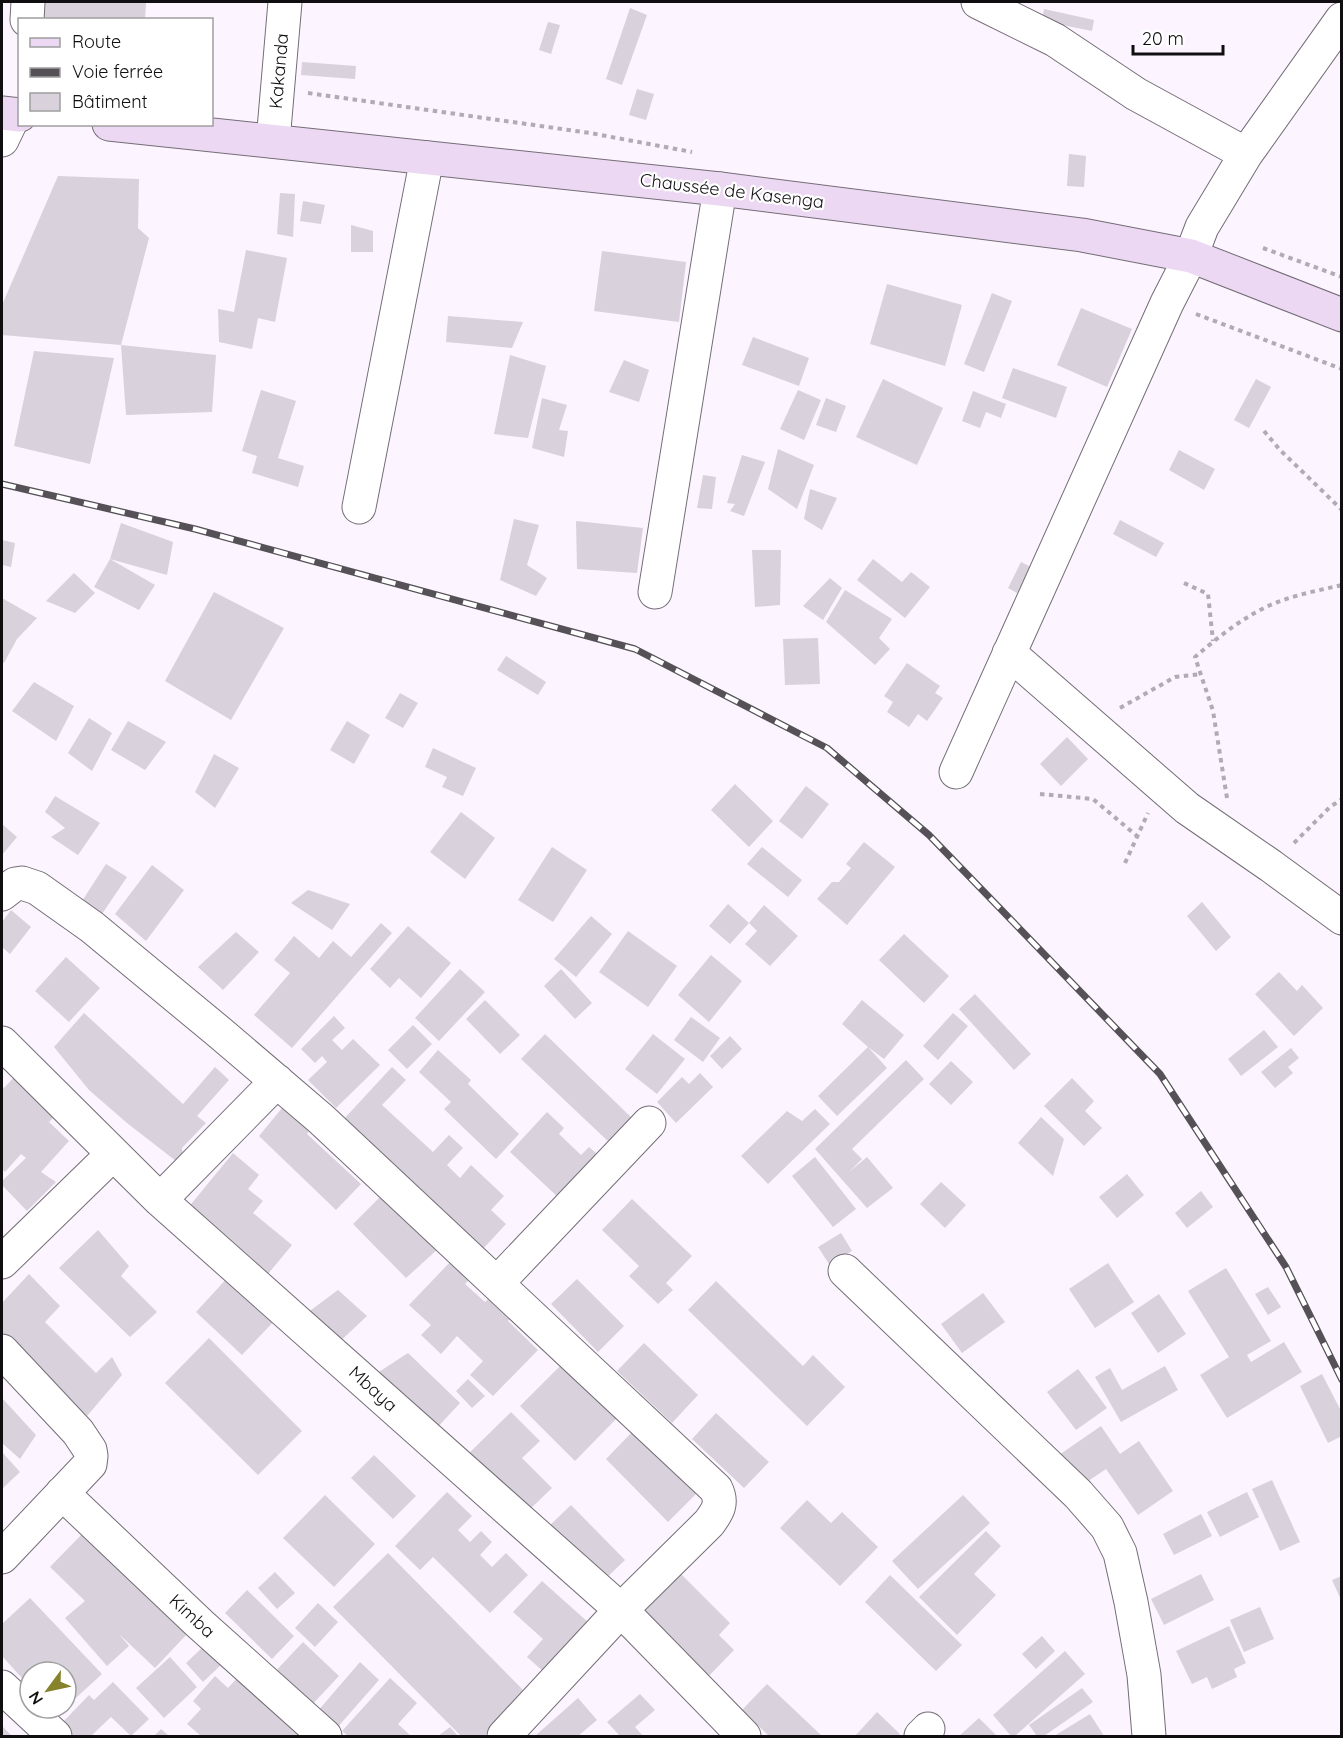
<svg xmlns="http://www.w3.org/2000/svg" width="1343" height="1738" viewBox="0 0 1343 1738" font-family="Quicksand,sans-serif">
  <rect width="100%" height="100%" fill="#fcf4ff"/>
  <path fill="#d9d1db" d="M38,2h108l-1,18h-109z
    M630,8l17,7 -25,70 -16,-6z
    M1044,9l50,11 -2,11 -50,-10z
    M548,22l12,3 -9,29 -12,-4z
    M302,62l54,4 -1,13 -54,-4z
    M637,89l17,5 -8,26 -17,-5z
    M1069,154l17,2 -2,31 -17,-1z
    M58,176l81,3 -1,49 11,10 -28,107 -119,-10v-30z
    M280,193l15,1 -2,43 -16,-3z
    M303,201l22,4 -4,19 -21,-3z
    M351,225l22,6v21h-22z
    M246,250l41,8 -12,64 -17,-4 -6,31 -33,-7 -1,-33 16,3z
    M602,251l84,11 -7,60 -85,-11z
    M887,284l75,21 -17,61 -75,-22z
    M992,293l20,8 -28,71 -20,-8z
    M1081,308l51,21 -25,58 -50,-22z
    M448,316l75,6 -11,26 -66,-6z
    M753,337l56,21 -10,28 -57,-21z
    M121,345l95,10 -4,57 -86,3z
    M34,351l80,7 -24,106 -76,-18z
    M510,355l36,11 -18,72 -34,-4z
    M624,360l25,10 -10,32 -30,-10z
    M1013,368l54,19 -11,31 -54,-20z
    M883,379l60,29 -26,57 -61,-28z
    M1256,379l15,8 -22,41 -15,-8z
    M261,390l35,11 -18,57 26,8 -6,21 -46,-14 5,-17 -15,-5z
    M798,390l23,10 -17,40 -24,-11z
    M973,391l33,13 -5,14 -15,-6 -6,16 -18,-7z
    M542,398l25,7 -8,25 9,1 -4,26 -32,-9z
    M826,398l20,8 -10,26 -20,-7z
    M778,449l36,16 -17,44 -29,-20z
    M1179,450l36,19 -11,21 -35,-20z
    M742,455l23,7 -21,54 -14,-5 5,-7 -8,-1z
    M703,475l13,2 -4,32 -15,-1z
    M810,489l27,9 -15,32 -18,-11z
    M514,519l25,6 -12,40 20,13 -11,18 -36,-16z
    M1120,520l44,23 -8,14 -43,-23z
    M576,521l67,7 -6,45 -60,-4z
    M121,523l52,19 -6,33 -57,-16z
    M2,540l13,3 -4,24 -9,-2z
    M752,550h29l-1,55 -25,2z
    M110,559l45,26 -16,25 -45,-23z
    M873,559l29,23 9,-10 19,15 -25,31 -48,-38z
    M1021,562l10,5 -14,26 -9,-5z
    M74,573l21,20 -20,20 -29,-12z
    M830,578l12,10 -19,32 -20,-14z
    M845,590l47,29 -13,19 11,11 -15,16 -49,-43z
    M214,592l70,36 -53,92 -66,-39z
    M2,598l35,20 -20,21 -13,24 -2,-1z
    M818,638l2,46 -35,1 -2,-46z
    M506,656l40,26 -8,13 -41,-25z
    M907,663l33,23 -5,7 8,5 -16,23 -9,-7 -9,13 -22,-15 6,-10 -9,-6z
    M34,682l40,24 -18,35 -44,-30z
    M400,693l18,10 -15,25 -18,-10z
    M89,718l23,15 -20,38 -24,-18z
    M128,721l38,21 -21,28 -34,-20z
    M347,721l23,14 -16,29 -24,-14z
    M1067,737l21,22 -27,27 -21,-22z
    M433,748l43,20 -13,28 -21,-9 5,-10 -22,-10z
    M214,754l25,14 -24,40 -20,-16z
    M735,784l38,37 -24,26 -38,-37z
    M806,786l23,18 -27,35 -23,-18z
    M55,796l45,27 -22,32 -27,-18 14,-9 -20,-16z
    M461,812l34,26 -30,41 -35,-27z
    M2,824l15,13 -15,18z
    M864,842l31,25 -48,58 -30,-26 15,-17h7l12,-14 -5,-4z
    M552,847l35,23 -34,52 -35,-22z
    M762,847l40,33 -14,17 -41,-33z
    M106,864l21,13 -25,37 -20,-13z
    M152,865l32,25 -38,51 -31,-27z
    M308,890l42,14 -18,26 -41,-27z
    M1202,902l29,35 -15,14 -29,-35z
    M728,904l21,19 15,-18 34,31 -28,30 -25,-22 12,-13 -8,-8 -19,21 -21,-18z
    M11,910l20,17 -21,27 -8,-7v-25z
    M591,916l21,18 -36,43 -22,-18z
    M381,923l11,10 -100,115 -38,-33 36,-42 -16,-13 20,-24 25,22 14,-17 18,16z
    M408,926l43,37 -30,35 -22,-20 -9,10 -20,-19z
    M628,931l49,35 -29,41 -49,-35z
    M236,932l23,20 -36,38 -25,-23z
    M904,934l45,42 -25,27 -45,-43z
    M711,955l31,26 -33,41 -31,-27z
    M66,957l34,31 -31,34 -34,-31z
    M460,969l25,23 -46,49 -24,-23z
    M561,969l31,34 -17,16 -31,-33z
    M1279,972l18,19 5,-6 21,23 -29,28 -39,-42z
    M975,994l56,60 -17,16 -55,-61z
    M485,1000l35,35 -20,19 -34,-35z
    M862,1000l42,35 -20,24 -16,-12 19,21 -50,48 -19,-20 50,-49 -26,-23z
    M84,1013l99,91 32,-37 14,13 -32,36 9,7 -24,25 3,20 -58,-45 -38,-33 -35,-43z
    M953,1013l15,13 -30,34 -15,-14z
    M334,1016l11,12 -13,12 10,10 11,-11 27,26 -44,43 -28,-28 19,-18 -5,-6 -7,7 -14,-14z
    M691,1017l29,21 -17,24 -29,-22z
    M413,1025l19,19 -25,25 -19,-19z
    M1264,1030l14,17 -37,29 -13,-17z
    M545,1034l89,86 -23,24 -90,-85z
    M653,1034l32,25 -28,35 -32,-25z
    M730,1036l12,13 -20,20 -12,-13z
    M1291,1048l8,10 -11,9 5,6 -18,15 -14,-16z
    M438,1050l33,30 -3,4 51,50 -23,25 -52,-50 7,-7 -32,-30z
    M906,1060l18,19 -72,70 10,10 -13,13 18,-15 26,31 -26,20 -52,-59z
    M951,1061l22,21 -22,23 -22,-21z
    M392,1067l14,13 -24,25 51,47 16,-17 14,13 -16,17 13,13 11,-13 33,31 -13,14 15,14 -24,26 -139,-130z
    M700,1073l13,14 -37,36 -19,-21 25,-25 7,7z
    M17,1074l41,39 -9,9 20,19 -28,31 15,10 -29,29 -25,-26v-4l24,-23 -5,-4 -16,18 -3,-3v-40l1,-2 -1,-2v-39l2,2z
    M1072,1078l22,23 -9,10 17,17 -18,18 -40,-40z
    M287,1102l25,24 -5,8 54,50 -25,26 -77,-74z
    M815,1109l15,15 -62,60 -27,-28 46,-45 15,10z
    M547,1112l17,16 -5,6 22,21 8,-8 13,11 -40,43 -52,-49z
    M1041,1117l23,22 -11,37 -35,-33z
    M233,1153l26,22 -11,14 15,12 -10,12 39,32 -29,35 -80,-66z
    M815,1157l41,52 -23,18 -41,-51z
    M1127,1174l17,21 -27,23 -18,-21z
    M941,1182l25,23 -21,23 -25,-24z
    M1201,1191l12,16 -26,21 -12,-15z
    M382,1195l57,53 -33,30 -53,-54z
    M632,1199l60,57 -26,27 7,7 -15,14 -29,-28 10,-10 -37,-36z
    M98,1230l31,36 -8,10 36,36 -27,25 -71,-69z
    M841,1233l11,18 -23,13 -11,-17z
    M452,1260l19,18 -6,6 20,18 7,-7 20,19 -4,7 30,29 -45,46 -23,-21 13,-14 -26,-25 -16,18 -20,-19 10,-10 -22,-20z
    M1108,1263l26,39 -39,26 -26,-39z
    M1226,1268l45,73 -24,14 4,7 33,-20 18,30 -75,46 -27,-43 29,-18 -41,-66z
    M29,1274l31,32 -15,16 51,51 16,-16 10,18 -35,41 -66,-67 -19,-2v-44z
    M230,1275l47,43 -35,37 -46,-43z
    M577,1279l47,47 -26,26 -47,-48z
    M716,1281l87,85 10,-11 32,32 -38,39 -119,-116z
    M1268,1287l13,20 -13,8 -13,-21z
    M338,1290l29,26 -33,31 -31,-31z
    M983,1293l22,29 -43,31 -21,-29z
    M1159,1294l27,40 -28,19 -27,-40z
    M209,1338l93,93 -44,44 -93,-92z
    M644,1343l54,52 -26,28 -55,-52z
    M408,1353l52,50 -26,28 -69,-50z
    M563,1363l55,54 -43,44 -55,-55z
    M1165,1366l13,24 -57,32 -26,-45 15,-9 12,22z
    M1078,1369l29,39 -31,22 -29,-38z
    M1322,1374l20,39v23l-14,7 -28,-57z
    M468,1379l17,17 -13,12 -16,-17z
    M2,1398l34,37 -16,24 -18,-16z
    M511,1412l29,29 -18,17 30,30 -25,24 -66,-51z
    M716,1413l53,49 -25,26 -52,-49z
    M1101,1426l19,28 19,-13 34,50 -35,24 -32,-46 -25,17 -22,-31z
    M636,1428l63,63 -31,31 -62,-63z
    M2,1452l18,20 -18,17z
    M374,1455l42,41 -23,23 -42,-41z
    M1272,1480l28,62 -20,9 -28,-62z
    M447,1492l25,24 -14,14 12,12 11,-11 11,11 -12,13 12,12 14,-14 22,22 -38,38 -57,-56 -13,13 -25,-24z
    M1247,1492l12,25 -39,20 -13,-25z
    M325,1495l50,49 -41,43 -51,-49z
    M963,1495l27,28 -72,66 -26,-28z
    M807,1500l24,23 11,-11 36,35 -38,39 -60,-58z
    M571,1505l54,55 -25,24 -54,-55z
    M1201,1514l11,22 -38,19 -11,-21z
    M986,1531l15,15 -27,28 22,21 -39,40 -38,-38z
    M84,1532l105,100 -34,36 -36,-34 10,12 -22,20 -42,-48 20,-17 -35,-34z
    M388,1553l139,141 -43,42h-23l-128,-129z
    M275,1572l20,21 -18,16 -19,-21z
    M679,1572l51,51 -11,12 15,15 -28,29 -67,-67z
    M1201,1574l13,26 -50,25 -13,-26z
    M890,1575l72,70 -26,26 -71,-69z
    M1342,1576v26l-10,-22z
    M542,1581l47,42 -45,49 -17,-15 16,-18 -30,-27z
    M247,1590l47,46 -22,23 -47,-46z
    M30,1598l72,76 -36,33v-35h-36v15l-28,-31v-32z
    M318,1603l20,19 -23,25 -20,-19z
    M1260,1607l14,32 -30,13 -14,-32z
    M1229,1626l17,37 -12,6 3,8 -25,12 -5,-12 -15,7 -16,-33z
    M1042,1636l13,15 -19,18 -14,-15z
    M303,1642l36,34 -31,33 -36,-34z
    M206,1644l17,19 -20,19 -17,-19z
    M1065,1651l20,23 -70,62h-4l-18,-21z
    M170,1657l27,30 -33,31 -28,-30z
    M360,1662l19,18 -43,49 -19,-17z
    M240,1675l66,61h-105l-14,-12 14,-15 -8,-8 22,-25 13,12z
    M390,1678l27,25 -19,21 13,12h-63l-6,-5z
    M113,1682l36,37 -18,17 -20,-19 -20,19h-17l-13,-12 28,-29 5,5z
    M767,1684l55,52h-53l-27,-26z
    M1082,1688l11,14 -49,34h-7l-8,-11z
    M640,1694l15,16 -20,17 8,9h-23l-13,-14z
    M578,1698l19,22 -19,16h-43z
    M50,1708h15l-8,8z
    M877,1712l23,22 -2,2h-43z
    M1090,1714l14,22h-50z
    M979,1718l18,18h-38z
    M2,1726l10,10h-10z
    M450,1727l8,9h-20z
    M161,1729l8,7h-15z"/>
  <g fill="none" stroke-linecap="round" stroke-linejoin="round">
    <defs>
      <path id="minor" d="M978,2l77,38 81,54 110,60
        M27,20l1,-18
        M273,141l12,-139
        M359,507l68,-349
        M655,592l65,-403
        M1009,653l178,155 84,58 71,52
        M956,772l211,-469 24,-47 11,-29 44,-73 96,-135
        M2,894l13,-10 7,-1 15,5 55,39 127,105 102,87 395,370c7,14 2,22 -7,34l-88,87 -117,126
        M2,1043l158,157 461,410 123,126
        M160,1200l117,-119
        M2,1262l111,-108
        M845,1271l233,223 29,33 13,26 11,49 13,73 5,61
        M497,1283l152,-160
        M2,1351l76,81 12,18 1,6 -1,8 -88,93
        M62,1493l138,131 125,112
        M2,1687l53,49
        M921,1736l7,-7"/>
      <path id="tertiary" d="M2,140l12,-25"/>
      <path id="secondary" d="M2,113l18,2
        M109,124l611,65 362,46 109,21 151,59"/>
    </defs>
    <use href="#minor" stroke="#746d76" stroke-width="35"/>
    <use href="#tertiary" stroke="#746d76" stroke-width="35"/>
    <use href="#secondary" stroke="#746d76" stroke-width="35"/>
    <path stroke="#b1abb3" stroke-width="4" stroke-dasharray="4.5 4.5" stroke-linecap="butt" d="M308,93l282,40 102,19
      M1263,248l79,29
      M1196,314l146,55
      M1264,431l16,19 62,60
      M1184,583l24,11 5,47
      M1120,708l55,-31 26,-3
      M1040,794l53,5 44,37
      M1227,798l-14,-87 -18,-54c21,-18 43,-36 69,-49 24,-12 52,-17 78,-23
      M1294,843l36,-36 12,-8
      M1125,863l23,-50"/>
    <use href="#minor" stroke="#fff" stroke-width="33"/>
    <use href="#tertiary" stroke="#fff" stroke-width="33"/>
    <use href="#secondary" stroke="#ecd8f2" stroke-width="33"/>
    <defs>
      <path id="rail" d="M2,484l193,45 440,120 192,99 102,87 231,239 126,193 56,113"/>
    </defs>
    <use href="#rail" stroke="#555157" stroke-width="7"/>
    <use href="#rail" stroke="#fff" stroke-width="4.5" stroke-dasharray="14" stroke-linecap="butt"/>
  </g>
  <g text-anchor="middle" stroke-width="4.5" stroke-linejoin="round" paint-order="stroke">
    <g font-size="18" fill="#100e11" stroke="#fff">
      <text transform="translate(279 71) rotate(-85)" y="6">Kakanda</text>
      <text transform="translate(732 191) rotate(7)" y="6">Chaussée de Kasenga</text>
      <text transform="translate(373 1389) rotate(42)" y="6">Mbaya</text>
      <text transform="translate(192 1616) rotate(43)" y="6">Kimba</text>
    </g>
  </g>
  <rect width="1343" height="1738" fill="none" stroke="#100e11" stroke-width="6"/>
  <rect x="18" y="18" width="195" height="108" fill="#ffffff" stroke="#9f9fa0" stroke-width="1.5"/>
  <rect x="30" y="38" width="30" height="9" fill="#ecd8f2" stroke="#9f9fa0" stroke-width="1.5"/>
  <text x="72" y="48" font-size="18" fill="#100e11">Route</text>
  <rect x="30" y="68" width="30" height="9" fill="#555157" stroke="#9f9fa0" stroke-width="1.5"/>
  <text x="72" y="78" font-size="18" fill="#100e11">Voie ferrée</text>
  <rect x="30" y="93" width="30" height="18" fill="#d9d1db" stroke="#9f9fa0" stroke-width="1.5"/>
  <text x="72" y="108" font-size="18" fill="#100e11">Bâtiment</text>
  <g transform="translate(48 1690) rotate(237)"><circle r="28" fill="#ffffff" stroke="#9f9fa0" stroke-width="1.5"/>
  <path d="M0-4.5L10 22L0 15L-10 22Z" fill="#86832c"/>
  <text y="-9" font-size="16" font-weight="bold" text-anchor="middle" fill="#100e11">N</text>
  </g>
  <path d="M1133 45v9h90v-9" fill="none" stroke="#100e11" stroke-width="3"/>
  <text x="1142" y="45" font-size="18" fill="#100e11" stroke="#ffffff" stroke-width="4.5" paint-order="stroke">20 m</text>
</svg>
